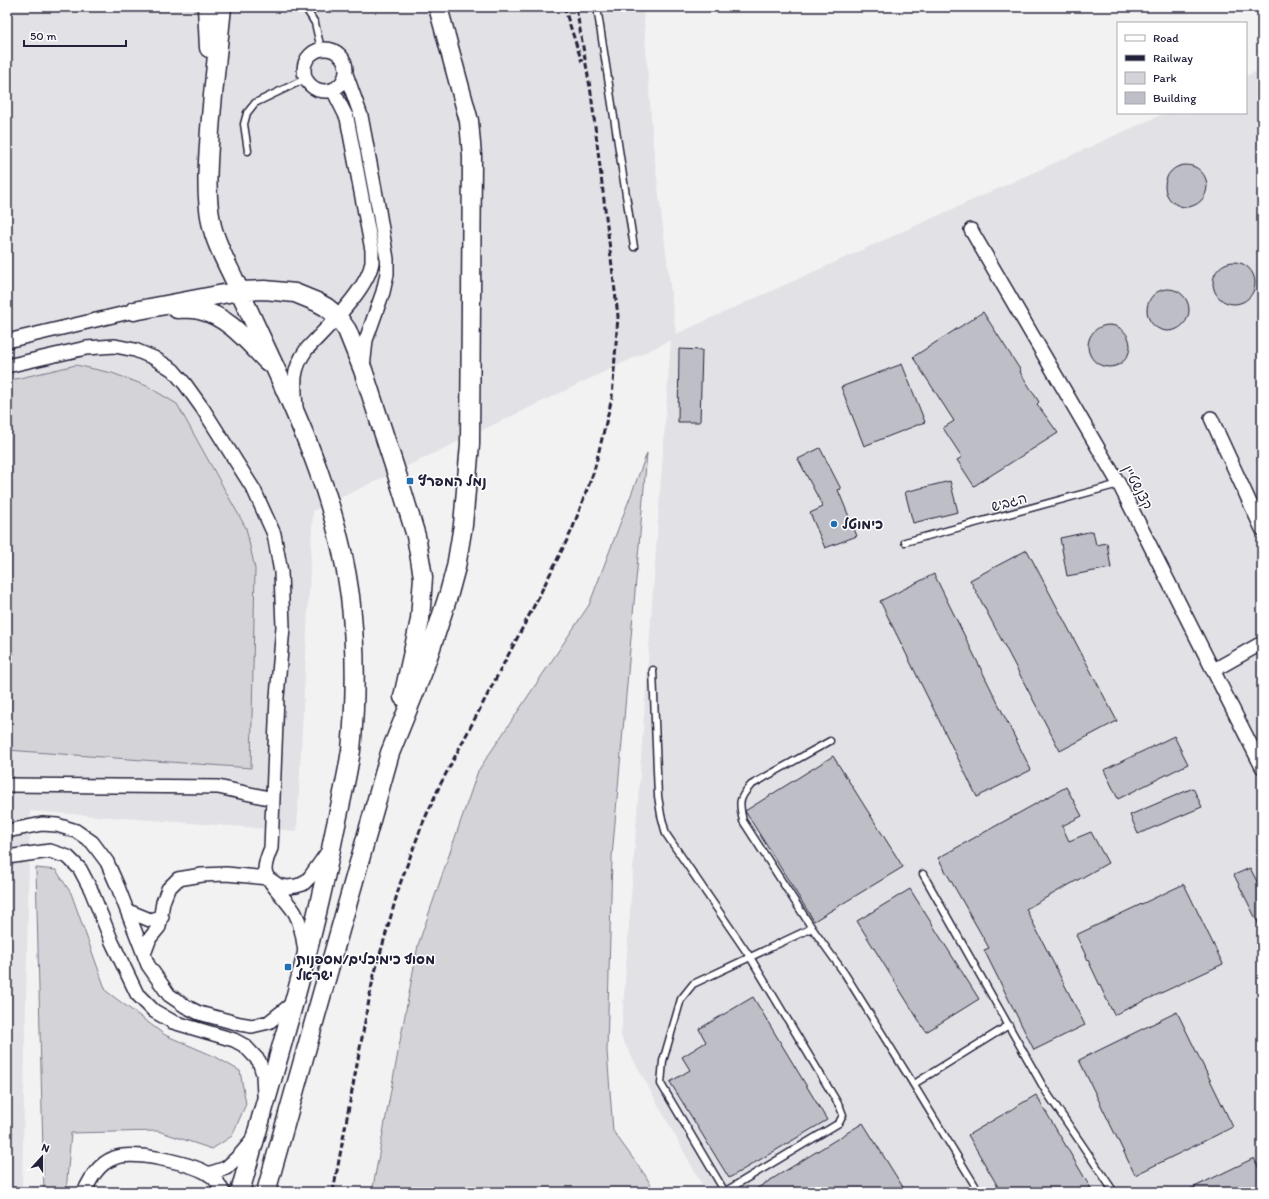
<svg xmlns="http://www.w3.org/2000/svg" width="1269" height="1199" viewBox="0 0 1269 1199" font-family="Itim,'Playpen Sans Hebrew',sans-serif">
  <rect width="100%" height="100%" fill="#f2f2f3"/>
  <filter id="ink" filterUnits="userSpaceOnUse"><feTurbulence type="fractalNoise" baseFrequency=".025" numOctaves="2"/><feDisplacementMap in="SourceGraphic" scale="8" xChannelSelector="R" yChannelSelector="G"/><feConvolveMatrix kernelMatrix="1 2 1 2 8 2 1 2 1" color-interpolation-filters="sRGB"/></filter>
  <g filter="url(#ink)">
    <path fill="#e2e2e6" d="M7,7h636l10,138 23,189 489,-221h81v-37l16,-7v1123h-556l-85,-155 50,-697 -358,171 -16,320 -267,-20 -8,381h-15z"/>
    <path fill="#d3d3d8" stroke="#7a7a8a" d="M76,365l36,8 35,13 30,18 69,124 9,41 -4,199 -244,-18v-369z
      M647,453l-35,404 -5,194 6,80 32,44 10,17h-283l46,-247 60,-174 111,-166z
      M36,868l20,2 15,23 35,98 59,44 51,22 24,14 6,33 -14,32 -20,13 -54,-18 -87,2 -5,59h-22z"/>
    <path fill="#bebec6" stroke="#22223b" d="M1165 186a21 21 0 1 1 42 0a21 21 0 1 1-42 0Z
      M1213 283a21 21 0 1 1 42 0a21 21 0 1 1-42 0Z
      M1147 310a21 21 0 1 1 42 0a21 21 0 1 1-42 0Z
      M983,312l38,59 -1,1 19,30 -2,2 21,29 -84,53 -17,-26 5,-3 -19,-29 11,-7 -40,-62h1l-2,-2z
      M1088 346a21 21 0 1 1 42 0a21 21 0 1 1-42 0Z
      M679,349l23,1 -2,72h-22z
      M902,364l23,58 -61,24 -23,-59z
      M820,448l21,41 -3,1 19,46 -32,12 -15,-35 13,-6 -25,-48z
      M950,481l8,31 -45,11 -8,-31z
      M1093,531l3,14 11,-2 4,25 -44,8 -7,-38z
      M1027,550l90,171 -57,30 -90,-171z
      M934,574l97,196 -54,27 -97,-196z
      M1174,736l14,28 -70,35 -14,-29z
      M833,756l70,111 -89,54 -69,-110z
      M1066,787l16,29 -20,10 7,15 22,-9 17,31 -82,46 59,116 -51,25 -50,-100 5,-2 -51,-90z
      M1193,788l9,19 -64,27 -8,-19z
      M1250,868l12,23v40l-28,-56z
      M1184,884l39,80 -109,51 -38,-80z
      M910,889l69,110 -53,33 -69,-111z
      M753,997l74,123 -98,58 -59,-96 20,-12 -8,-13 24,-15 -7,-13z
      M1177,1012l56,115 -98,48 -56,-115z
      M1036,1095l57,97h-92l-33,-57z
      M863,1123l43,69h-155z
      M1254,1158l8,17v17h-78z"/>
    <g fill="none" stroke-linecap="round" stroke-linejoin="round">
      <defs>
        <path id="lane" d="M305,7l10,16 6,26
          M597,7l37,240
          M248,151l-4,-27 3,-11 8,-10 50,-24
          M905,542l214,-58
          M653,670l5,126 3,19 5,19 84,123 90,150 3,8 -4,8 -115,69
          M830,741l-79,44c-13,14 -12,18 -8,36l69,107 33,46 64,103 70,115
          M923,874l122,216 69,102
          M914,1084l95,-59
          M725,1192l-64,-108 2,-23 18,-62 12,-15 119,-56"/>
        <path id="street" d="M304 70a21 21 0 1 1 42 0a21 21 0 1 1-42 0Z
          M346,74l15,42 18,95 8,48v15l-4,18 -17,48 -3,28
          M971,230l148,254 143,283
          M7,341l127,-30
          M7,366l79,-18 29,-2 20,4 19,8 19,12 12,14 18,25 51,81 20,44 7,38 2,55 -6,70 -6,151c-3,7 -6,14 -6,22 1,11 23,31 30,43 7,12 8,26 10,39
          M296,407c-2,-24 -4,-37 10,-57 19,-21 62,-60 66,-88 0,-4 0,-8 0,-12l-25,-132 -14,-28
          M1211,418l51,111
          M1214,670l48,-27
          M7,785l211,2 55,12
          M7,831l35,-7 15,1 19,6 16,11 15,20 11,25 30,78 21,30 16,11 14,7 41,11 12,2 17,-4 24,-19
          M7,857l43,-6 18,6 12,12 11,21 21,52 25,52 17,17 19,11 61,18 11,6 14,15 4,13 1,21
          M128,911l22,9 12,-3
          M144,954l6,-16 9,-11 4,-25 5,-13 10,-10 24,-4 24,-1 42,4 10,7 10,2 8,-1 7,-2 7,-7 19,-27
          M208,1174l18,-6 13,-12 13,-15
          M84,1192c7,-14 14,-28 30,-34 19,-8 75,5 93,15 7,4 13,12 16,19"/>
        <path id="secondary" d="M207,7l2,41
          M222,7c-4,41 -9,82 -12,123 -2,31 -5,61 1,92 4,20 14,38 23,57 10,22 21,45 31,67 38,81 73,160 85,250 6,50 6,103 1,154 -4,28 -11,56 -17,84 -23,121 -61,239 -94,358
          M177,309c7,0 15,-1 22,1 29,6 49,32 69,52
          M134,311l105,-20 26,-1 30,3 22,9 9,5 11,9 10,14 16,40 39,120 14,46 4,23 3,18 -3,43 -17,77
          M266,1192l124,-439 32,-79 15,-44 12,-37 7,-26 7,-42 7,-81 2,-288 -3,-35 -31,-114"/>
      </defs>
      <use href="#lane" stroke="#22223b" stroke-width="9"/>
      <use href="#street" stroke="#22223b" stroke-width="16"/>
      <use href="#secondary" stroke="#22223b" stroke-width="21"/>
      <use href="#lane" stroke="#fff" stroke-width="6"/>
      <use href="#street" stroke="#fff" stroke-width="13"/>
      <use href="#secondary" stroke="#fff" stroke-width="18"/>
      <path stroke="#22223b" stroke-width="3" stroke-dasharray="6 3" stroke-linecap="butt" d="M564,7l18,55
        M333,1192l40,-213 27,-95 22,-59 18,-40 94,-179 38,-76 22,-59 18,-73 6,-82 -27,-223 -15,-86"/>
    </g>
  </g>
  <g fill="#1f6fb2" stroke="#fff" stroke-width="1.5">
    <rect x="406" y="477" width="8" height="8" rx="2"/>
    <circle cx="834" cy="524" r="4"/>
    <rect x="284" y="963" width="8" height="8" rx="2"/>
  </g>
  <g text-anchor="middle" stroke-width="3" stroke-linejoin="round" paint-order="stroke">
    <g font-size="14" font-weight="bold" fill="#22223b" stroke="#fff" text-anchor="start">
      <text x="418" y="486">נמל המפרץ</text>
      <text x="842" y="529">כימוטל</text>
      <text x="296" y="964">מסוף כימיכלים/מספנות<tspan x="296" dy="16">ישראל</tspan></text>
    </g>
    <g font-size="14" fill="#22223b" stroke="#fff">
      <text transform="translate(1138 487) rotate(62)" y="5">קצנשטיין</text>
      <text transform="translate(1009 502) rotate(-15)" y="5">הגביש</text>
    </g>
  </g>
  <rect width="1269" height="1199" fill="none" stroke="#fff" stroke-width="24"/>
  <rect x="12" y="12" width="1245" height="1175" fill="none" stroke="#22223b" stroke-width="1.5" filter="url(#ink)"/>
  <rect x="1117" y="22" width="130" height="92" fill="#ffffff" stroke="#a7a7b1"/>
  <rect x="1125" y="35" width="20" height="6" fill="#ffffff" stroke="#a7a7b1"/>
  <text x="1153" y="42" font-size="12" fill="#22223b">Road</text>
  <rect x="1125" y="55" width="20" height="6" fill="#22223b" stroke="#a7a7b1"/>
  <text x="1153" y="62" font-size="12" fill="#22223b">Railway</text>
  <rect x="1125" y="72" width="20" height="12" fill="#d3d3d8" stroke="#a7a7b1"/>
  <text x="1153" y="82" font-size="12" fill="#22223b">Park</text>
  <rect x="1125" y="92" width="20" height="12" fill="#bebec6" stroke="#a7a7b1"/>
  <text x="1153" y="102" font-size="12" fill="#22223b">Building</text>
  <g transform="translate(42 1157) rotate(21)" stroke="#ffffff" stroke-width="3" paint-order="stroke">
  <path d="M0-3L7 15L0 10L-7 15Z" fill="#22223b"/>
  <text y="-6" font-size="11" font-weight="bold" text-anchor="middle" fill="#22223b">N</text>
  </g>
  <path d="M24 40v6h102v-6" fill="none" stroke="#22223b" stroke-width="2"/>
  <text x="30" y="40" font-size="12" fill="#22223b" stroke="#ffffff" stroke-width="3" paint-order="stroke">50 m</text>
</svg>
